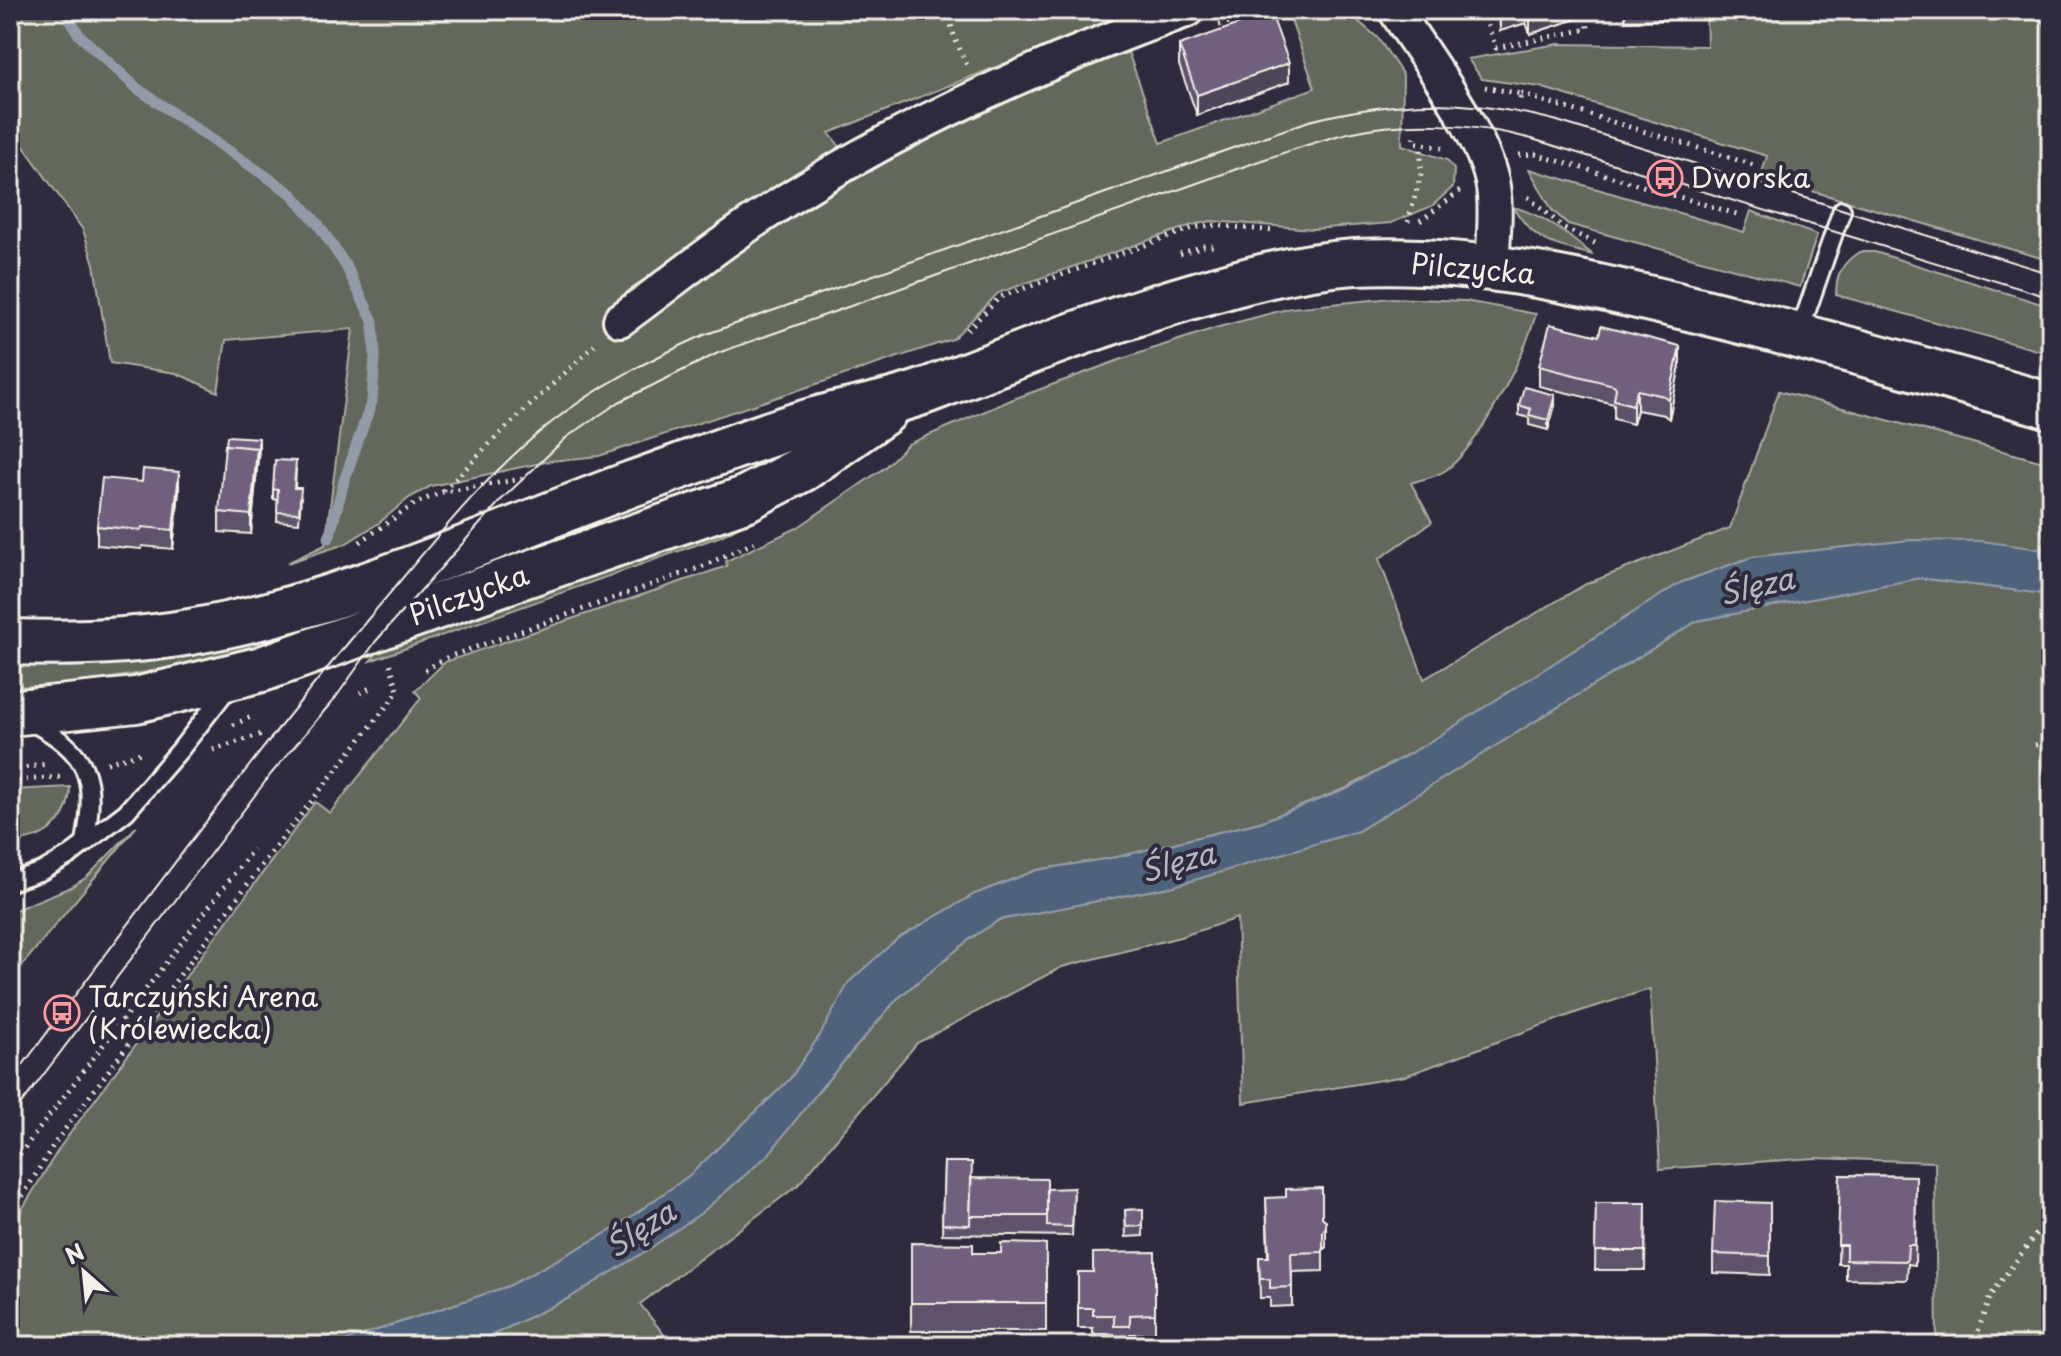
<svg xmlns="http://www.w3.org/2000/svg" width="2061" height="1356" viewBox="0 0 2061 1356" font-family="'Playpen Sans',sans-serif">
  <rect width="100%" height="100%" fill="#2f2a3d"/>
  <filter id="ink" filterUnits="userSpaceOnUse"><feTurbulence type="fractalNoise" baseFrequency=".0125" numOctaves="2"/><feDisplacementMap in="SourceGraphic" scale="16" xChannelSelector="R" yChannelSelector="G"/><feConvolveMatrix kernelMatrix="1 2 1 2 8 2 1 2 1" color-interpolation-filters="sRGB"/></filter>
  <g filter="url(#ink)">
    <path fill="#64685b" stroke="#acaca2" stroke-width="2" d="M10,10h1130l-311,123 16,20 -80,70 220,-117 143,-54 33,91 154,-55 -27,-76 52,-2 12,6 26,22 25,37 -1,70 45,15 7,9 -1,18 -21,19 -41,17 -78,6 -101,-8 -20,4 -194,68 -45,46 -354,117 -48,5 -120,25 -22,12 -30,25 -34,21 -58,19 38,-18 28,-216 -127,11 -8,52 -42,-19 -66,-10 -16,-99 -11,-34 -73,-103z
      M1706,10h345v251l-290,-85 6,-20 -227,-69 -58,-8 -14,-20 90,-15 149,2z
      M1529,169l215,63 7,-21 66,24 -17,52 -232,-63 -16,-14z
      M1513,207c32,8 55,28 80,48 -40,-11 -56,-10 -80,-48z
      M1859,252h16l176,55v47l-215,-59c0,-20 6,-32 23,-43z
      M1392,298l73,3 71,13c-12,42 -55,130 -90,156 -9,7 -24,9 -35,13l21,39 -53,37 45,120 162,-95 144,-56 49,-137 272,73v87l-140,-11 -159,17 -72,26 -255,162 -78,43 -87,34 -143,35 -80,13 -62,24 -78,45 -77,96 -30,44 -100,96 -76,54 -105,57 -179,60h-320v-117l50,-82 255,-345 15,11 91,-115 -6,-7 30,-29 282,-96 -1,-5 71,-33 87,-60 24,-24 103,-44 111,-41 93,-31 76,-20z
      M815,486l-94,50 -351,125 10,-12 188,-66z
      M1920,578l131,17v751h-114l-2,-184 -121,-4 -154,11 -10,-180 -72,23 -173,64 -162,27 -6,-185 -57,19 -118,30 -145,76 -119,142 -158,119 33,42h-216l21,-4 91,-44 77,-47 55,-38 67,-58 53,-67 76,-89 74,-61 28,-18 175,-34 184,-55 339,-210z
      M258,641l1,5c-82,22 -163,39 -249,41v-25l111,-2 68,-5z
      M70,787c0,35 -27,55 -60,54v-51z
      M137,826l-127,154v-68l61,-25 16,-10z"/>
    <path fill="#50627b" stroke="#929ba7" stroke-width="2" d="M1911,540l71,1 69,10v44l-131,-17 -223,43 -339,210 -184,55 -175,34 -28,18 -74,61 -76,89 -53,67 -67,58 -55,38 -77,47 -91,44 -21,4h-127l179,-60 105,-57 76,-54 100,-96 30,-44 29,-53 48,-43 78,-45 62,-24 80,-13 143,-35 87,-33 78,-44 255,-162 72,-26z"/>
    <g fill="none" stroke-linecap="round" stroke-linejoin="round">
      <path stroke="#929ba7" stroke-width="11" d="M65,10l14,25 59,54 154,105 26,30 28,42 27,55 2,35 -3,45 -28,80 -15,57"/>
      <defs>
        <path id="lane" d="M1799,333l43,-123
          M29,721c60,31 68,56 56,121
          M10,882l32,-11 28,-16 56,-43 54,-62 49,-63"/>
        <path id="street" d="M1395,10c29,46 90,125 98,177 4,25 0,54 -1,80
          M620,320c47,-34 93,-72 142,-104 130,-87 278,-153 426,-206"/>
        <path id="secondary" d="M10,642c60,2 122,0 180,-10 153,-26 299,-96 444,-149 60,-21 120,-46 181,-63 38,-11 76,-16 113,-30 83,-32 165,-64 251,-90 57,-17 115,-34 176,-38 119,-6 232,21 346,49 117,29 234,62 350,95
          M10,713l126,-13 126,-31 257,-92 226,-78 59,-31 80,-56"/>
      </defs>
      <use href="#lane" stroke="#f4f1e8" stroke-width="22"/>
      <use href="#street" stroke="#f4f1e8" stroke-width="38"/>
      <use href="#secondary" stroke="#f4f1e8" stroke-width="50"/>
      <path stroke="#f4f1e8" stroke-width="5" stroke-dasharray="2 6" stroke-linecap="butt" d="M947,10l8,29 12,26
        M1347,10l16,11
        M1482,10l14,38 92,-19 -1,-16
        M1219,25l56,-15
        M2044,25l7,-2
        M1485,87l36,7 -2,10
        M1521,94l233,71
        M1414,137v5l28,6
        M1519,155l16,-1 205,61
        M1528,197l36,31 31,15
        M1420,221l40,-30
        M1408,222l13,-48v-30
        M1180,254l23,-8h10
        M967,330l33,-33 193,-69 19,-3 63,6
        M444,491l48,-50 106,-99
        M360,542l56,-39 27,-11 79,-13
        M425,670l23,-13 251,-89 60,-28
        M360,693l12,-6
        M233,725l20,-9
        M2035,745l16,-3
        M213,750l49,-16
        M107,763l37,-11
        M10,770l37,-6
        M10,781l51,-4
        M10,1167l243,-318
        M10,1217l44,-73 222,-298 114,-144 8,-11 -8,-28
        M1973,1346l17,-50 61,-82"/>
      <use href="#lane" stroke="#2f2a3d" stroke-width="16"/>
      <use href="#street" stroke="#2f2a3d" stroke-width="32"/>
      <use href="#secondary" stroke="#2f2a3d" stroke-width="44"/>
      <path stroke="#f4f1e8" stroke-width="2" d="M10,1082c119,-158 236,-319 364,-470 56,-66 110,-137 178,-190 47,-37 99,-63 152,-87l605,-214c88,-22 157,-23 245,-1l497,154
        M10,1119l261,-345 65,-77 40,-56 126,-142 65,-62 52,-35 99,-49 547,-194c28,-9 55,-19 83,-26 59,-13 126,-10 184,6l519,159"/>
    </g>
    <path fill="#5f536c" stroke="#f4f1e8" stroke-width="2" d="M1499,10h180v9l-54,2v-9l-40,-2v6l-55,18 -4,-11 -26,8z
      M1179,45l110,37 -92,33 -18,-50z
      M1680,365l-11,54 -5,-4 -27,-5 -4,14 -19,-5v-15l-75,-18v-20z
      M1519,405h36l-7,25 -19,-5v-7l-10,-3z
      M259,447l-8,87 -32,-2v-20z
      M296,470l-1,18 6,10 -2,25 -22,-2 1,-21 -5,-1v-10z
      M179,491l-6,58 -31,-3 -1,3 -44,-4v-19z
      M944,1162l28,16 75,20 27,-10 -2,48 -130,-2z
      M1840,1175l76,1 -1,89 -7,-1 -1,16 -61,-1v-15h-8z
      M1266,1198l56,19 4,30 -3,3v21l-31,1v34l-22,1v-9h-10l-1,-41h9z
      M1596,1203h50l-1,67h-50z
      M1770,1203v72l-57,-2v-19z
      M1143,1209v27l-17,1 -1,-27z
      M911,1243l62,10h28l45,-9v87h-135z
      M1155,1252v82h-25v12l-16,-1v-11h-21v-6h-15v-56h15z"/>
    <path fill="#4e4458" stroke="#f4f1e8" stroke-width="2" d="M1500,10h26v13l-26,8z
      M1530,10h55v6l-55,18z
      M1289,63v19l-92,33v-20z
      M1680,346v19l-11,54v-19z
      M1637,390v20l-4,14v-19z
      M1555,395v10l-7,25v-10z
      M259,438v9l-8,87v-19z
      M179,472v19l-6,58v-19z
      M1326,1227v20l-3,3v-19z"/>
    <path fill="#6f617e" stroke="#f4f1e8" stroke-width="2" d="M1271,13l18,50 -92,32 -18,-50z
      M1550,324l49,12 2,-10 79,20 -11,54 -5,-4 -27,-6 -4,15 -19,-5 2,-12 -2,-3 -75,-19z
      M1524,387l31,8 -7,25 -19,-5 2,-6 -12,-4z
      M227,436l32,2 -2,19v-9l-31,-3z
      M225,445l32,3 -6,67 -32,-3z
      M275,460l21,1 -2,27h7l-2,25 -22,-1 1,-22 -5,-1z
      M143,469l36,3 -6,58 -31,-3 -1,3 -44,-4 5,-48 40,4z
      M944,1162h28l-2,63 -28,-1z
      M1840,1175l76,1 -1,69h-7l-1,16 -61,-1v-15h-8z
      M971,1178l76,1v37h-77z
      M1074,1188l-2,39 -25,-1v-37z
      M1322,1188v29l4,4v6l-3,4v21l-32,1 1,34 -22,1v-9h-10l-1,-22h10l-3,-59 20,-1v-8z
      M1715,1201l55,2v53l-57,-2z
      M1596,1203h50l-1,48h-50z
      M1143,1209v17l-17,1 -1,-17z
      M911,1243l62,1v9h28v-10l45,1v59h-135z
      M1155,1252v62l-25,1v11h-16v-11h-21v-7h-15v-36h15v-19z"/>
  </g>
  <defs>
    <symbol id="bus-ring" viewBox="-11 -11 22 22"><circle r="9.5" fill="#2f2a3d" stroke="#ff9aa2" stroke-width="1.5"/><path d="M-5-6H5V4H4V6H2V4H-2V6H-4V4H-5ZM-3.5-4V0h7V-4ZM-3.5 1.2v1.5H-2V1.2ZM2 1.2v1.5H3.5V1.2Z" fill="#ff9aa2"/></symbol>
  </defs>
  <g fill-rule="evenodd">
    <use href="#bus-ring" x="1645" y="158" width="40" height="40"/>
    <use href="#bus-ring" x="42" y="993" width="40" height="40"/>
  </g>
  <g text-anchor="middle" stroke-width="8" stroke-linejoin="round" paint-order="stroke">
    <g font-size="28" fill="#f4f1e8" stroke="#2f2a3d" text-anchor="start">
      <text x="1691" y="188">Dworska</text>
      <text x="88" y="1007">Tarczyński Arena<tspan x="88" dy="32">(Królewiecka)</tspan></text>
    </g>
    <g font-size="28" fill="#f4f1e8" stroke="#2f2a3d">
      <text transform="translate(1473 269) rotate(5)" y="10">Pilczycka</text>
      <text transform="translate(469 595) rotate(-20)" y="10">Pilczycka</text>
    </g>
    <g font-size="30" font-style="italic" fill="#b2b8bc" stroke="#2f2a3d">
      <text transform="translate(1757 587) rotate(-13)" y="10">Ślęza</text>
      <text transform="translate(1178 863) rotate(-15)" y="10">Ślęza</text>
      <text transform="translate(641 1230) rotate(-33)" y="10">Ślęza</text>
    </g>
  </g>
  <rect width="2061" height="1356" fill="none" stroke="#2f2a3d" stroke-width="40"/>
  <rect x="20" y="20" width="2021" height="1316" fill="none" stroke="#f4f1e8" stroke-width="3" filter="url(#ink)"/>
  <g transform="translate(84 1272) rotate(333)" stroke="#2f2a3d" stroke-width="6" paint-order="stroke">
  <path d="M0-6L14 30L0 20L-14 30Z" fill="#f4f1e8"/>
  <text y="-12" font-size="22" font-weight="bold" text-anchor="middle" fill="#f4f1e8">N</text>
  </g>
</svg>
